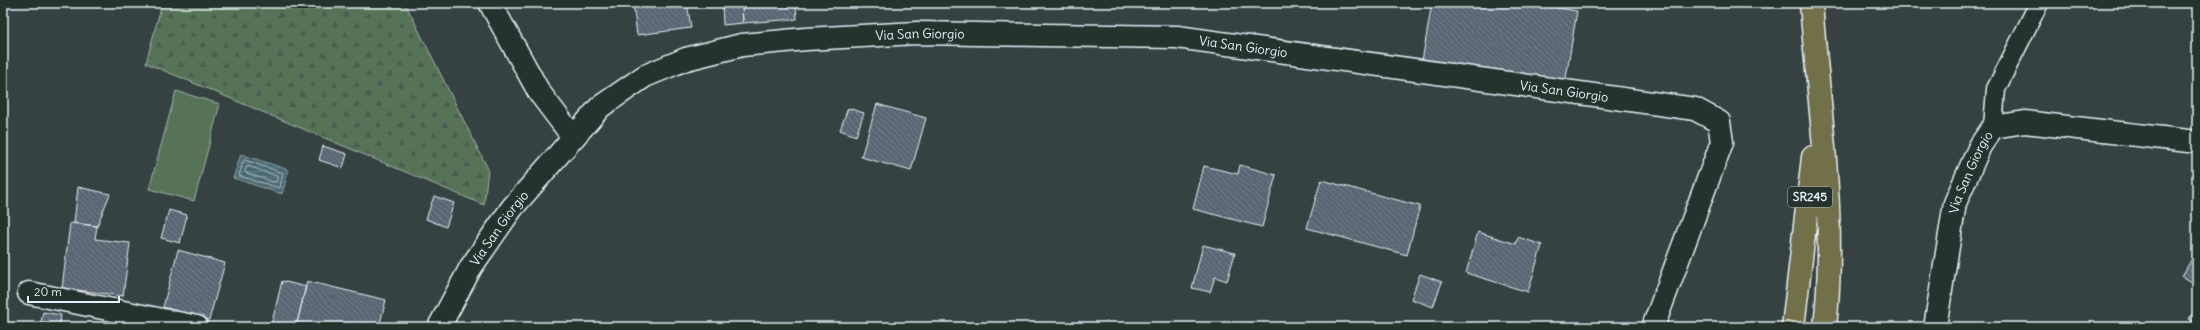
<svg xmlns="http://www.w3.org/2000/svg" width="2200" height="330" viewBox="0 0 2200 330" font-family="Delius,sans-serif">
  <defs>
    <pattern id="forest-firs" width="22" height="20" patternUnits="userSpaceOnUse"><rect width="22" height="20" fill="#577359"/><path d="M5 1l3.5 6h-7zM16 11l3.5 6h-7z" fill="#4e5b51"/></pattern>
    <pattern id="water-rules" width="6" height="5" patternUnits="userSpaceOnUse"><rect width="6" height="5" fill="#4a6871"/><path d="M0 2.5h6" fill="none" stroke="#647e86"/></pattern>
    <pattern id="building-back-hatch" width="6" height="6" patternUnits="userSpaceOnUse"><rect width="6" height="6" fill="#5c6573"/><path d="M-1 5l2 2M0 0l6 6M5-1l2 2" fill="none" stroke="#737c88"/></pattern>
  </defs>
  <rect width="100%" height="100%" fill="#364242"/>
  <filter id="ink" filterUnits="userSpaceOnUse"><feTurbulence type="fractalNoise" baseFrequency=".025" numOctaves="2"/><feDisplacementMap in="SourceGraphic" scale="8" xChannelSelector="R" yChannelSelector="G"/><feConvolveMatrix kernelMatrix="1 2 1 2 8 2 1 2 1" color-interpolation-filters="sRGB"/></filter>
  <g filter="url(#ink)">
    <path fill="url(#forest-firs)" stroke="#a0b2a8" d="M162,3h243l83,166 -4,36 -338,-142z"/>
    <path fill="#577359" stroke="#a0b2a8" d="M176,91l44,13 -26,97 -45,-12z"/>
    <path fill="url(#water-rules)" stroke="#899fa7" d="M241,154l48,16 -7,24 -49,-16z"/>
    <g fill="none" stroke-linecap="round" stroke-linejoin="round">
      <path stroke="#a9bac2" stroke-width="1" d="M245,160l38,13 -3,15 -41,-12 4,-15z
        M248,166l29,10v5l-3,1 -28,-9 -1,-2z"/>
    </g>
    <path fill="url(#building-back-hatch)" stroke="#e8f1f8" d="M633,3h54l4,25 -54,7z
      M722,3h20l1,20 -20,2z
      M742,3h54l1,16 -54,4z
      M1432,3h95l50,8 -12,73 -143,-23z
      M877,104l49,14 -15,53 -50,-14z
      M848,108l16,5 -8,23 -16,-6z
      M323,146l24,8 -4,14 -24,-8z
      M1240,165l36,10 -14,52 -69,-18 11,-43 34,8z
      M1321,180l99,26 -13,49 -100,-27z
      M78,187l32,7 -13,32 -23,-3z
      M434,196l20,7 -8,24 -20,-8z
      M169,210l18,5 -7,28 -19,-5z
      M70,223l27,3 -2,13 35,4 -7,53 -61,-8z
      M1478,232l38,12 2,-7 24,8 -14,47 -62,-19z
      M1203,245l32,8 -8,28 -12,-4 -5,15 -18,-4z
      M178,250l47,13 -16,57 -46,-13z
      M2197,250v35l-15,-9z
      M1420,274l22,8 -9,25 -22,-8z
      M282,281l24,6 -10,40 -25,-1z
      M307,281l79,19 -7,27h-83z
      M2197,306v18l-8,-5z
      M43,312l18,3 -2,12h-19z"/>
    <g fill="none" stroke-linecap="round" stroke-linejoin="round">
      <defs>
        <path id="service" d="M1993,127l3,-38 43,-86"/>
        <path id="minor" d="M29,293l168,34"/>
        <g id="tertiary">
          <path d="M490,3l49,89 34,45"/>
          <path id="s1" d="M439,327l32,-60 41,-59 88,-101 45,-31 41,-17 56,-14 64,-6 111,-6 260,4 518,72 24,13 3,20 -69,185"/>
          <path id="s2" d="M1935,327l20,-124 25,-57 13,-19 32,-5 172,20"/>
        </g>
        <path id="trunk" d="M1811,3c8,108 26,216 14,324
          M1793,327l20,-170"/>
      </defs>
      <use href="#service" stroke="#e8f1f8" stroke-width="21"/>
      <use href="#minor" stroke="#e8f1f8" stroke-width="25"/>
      <use href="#tertiary" stroke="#e8f1f8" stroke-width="25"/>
      <use href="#trunk" stroke="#e8f1f8" stroke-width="25"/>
      <use href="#service" stroke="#26332d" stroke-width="18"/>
      <use href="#minor" stroke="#26332d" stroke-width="22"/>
      <use href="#tertiary" stroke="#26332d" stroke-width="22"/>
      <use href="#trunk" stroke="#71704a" stroke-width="22"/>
    </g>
  </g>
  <g text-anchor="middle" stroke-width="4" stroke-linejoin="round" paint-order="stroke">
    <rect fill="#26332d" stroke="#aeb8bb" stroke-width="1" x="1788" y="187" width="44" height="20" rx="3"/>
    <g font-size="12" font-weight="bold" fill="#e8f1f8">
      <text x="1810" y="201">SR245</text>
    </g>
    <g font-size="13" fill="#e8f1f8" stroke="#26332d">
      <text dy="5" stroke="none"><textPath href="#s1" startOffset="609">Via San Giorgio</textPath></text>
      <text dy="5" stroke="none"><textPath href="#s1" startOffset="933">Via San Giorgio</textPath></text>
      <text dy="5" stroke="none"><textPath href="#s1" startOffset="1257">Via San Giorgio</textPath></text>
      <text dy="5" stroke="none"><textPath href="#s2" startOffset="160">Via San Giorgio</textPath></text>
      <text dy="5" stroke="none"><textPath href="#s1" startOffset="116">Via San Giorgio</textPath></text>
    </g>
  </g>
  <rect width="2200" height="330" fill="none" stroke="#26332d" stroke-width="16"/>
  <rect x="8" y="8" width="2184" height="314" fill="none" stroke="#e8f1f8" stroke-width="1.5" filter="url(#ink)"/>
  <path d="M28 296v6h91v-6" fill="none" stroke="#e8f1f8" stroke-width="2"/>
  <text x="34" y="296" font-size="12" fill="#e8f1f8" stroke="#26332d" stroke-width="3" paint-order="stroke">20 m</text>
</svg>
